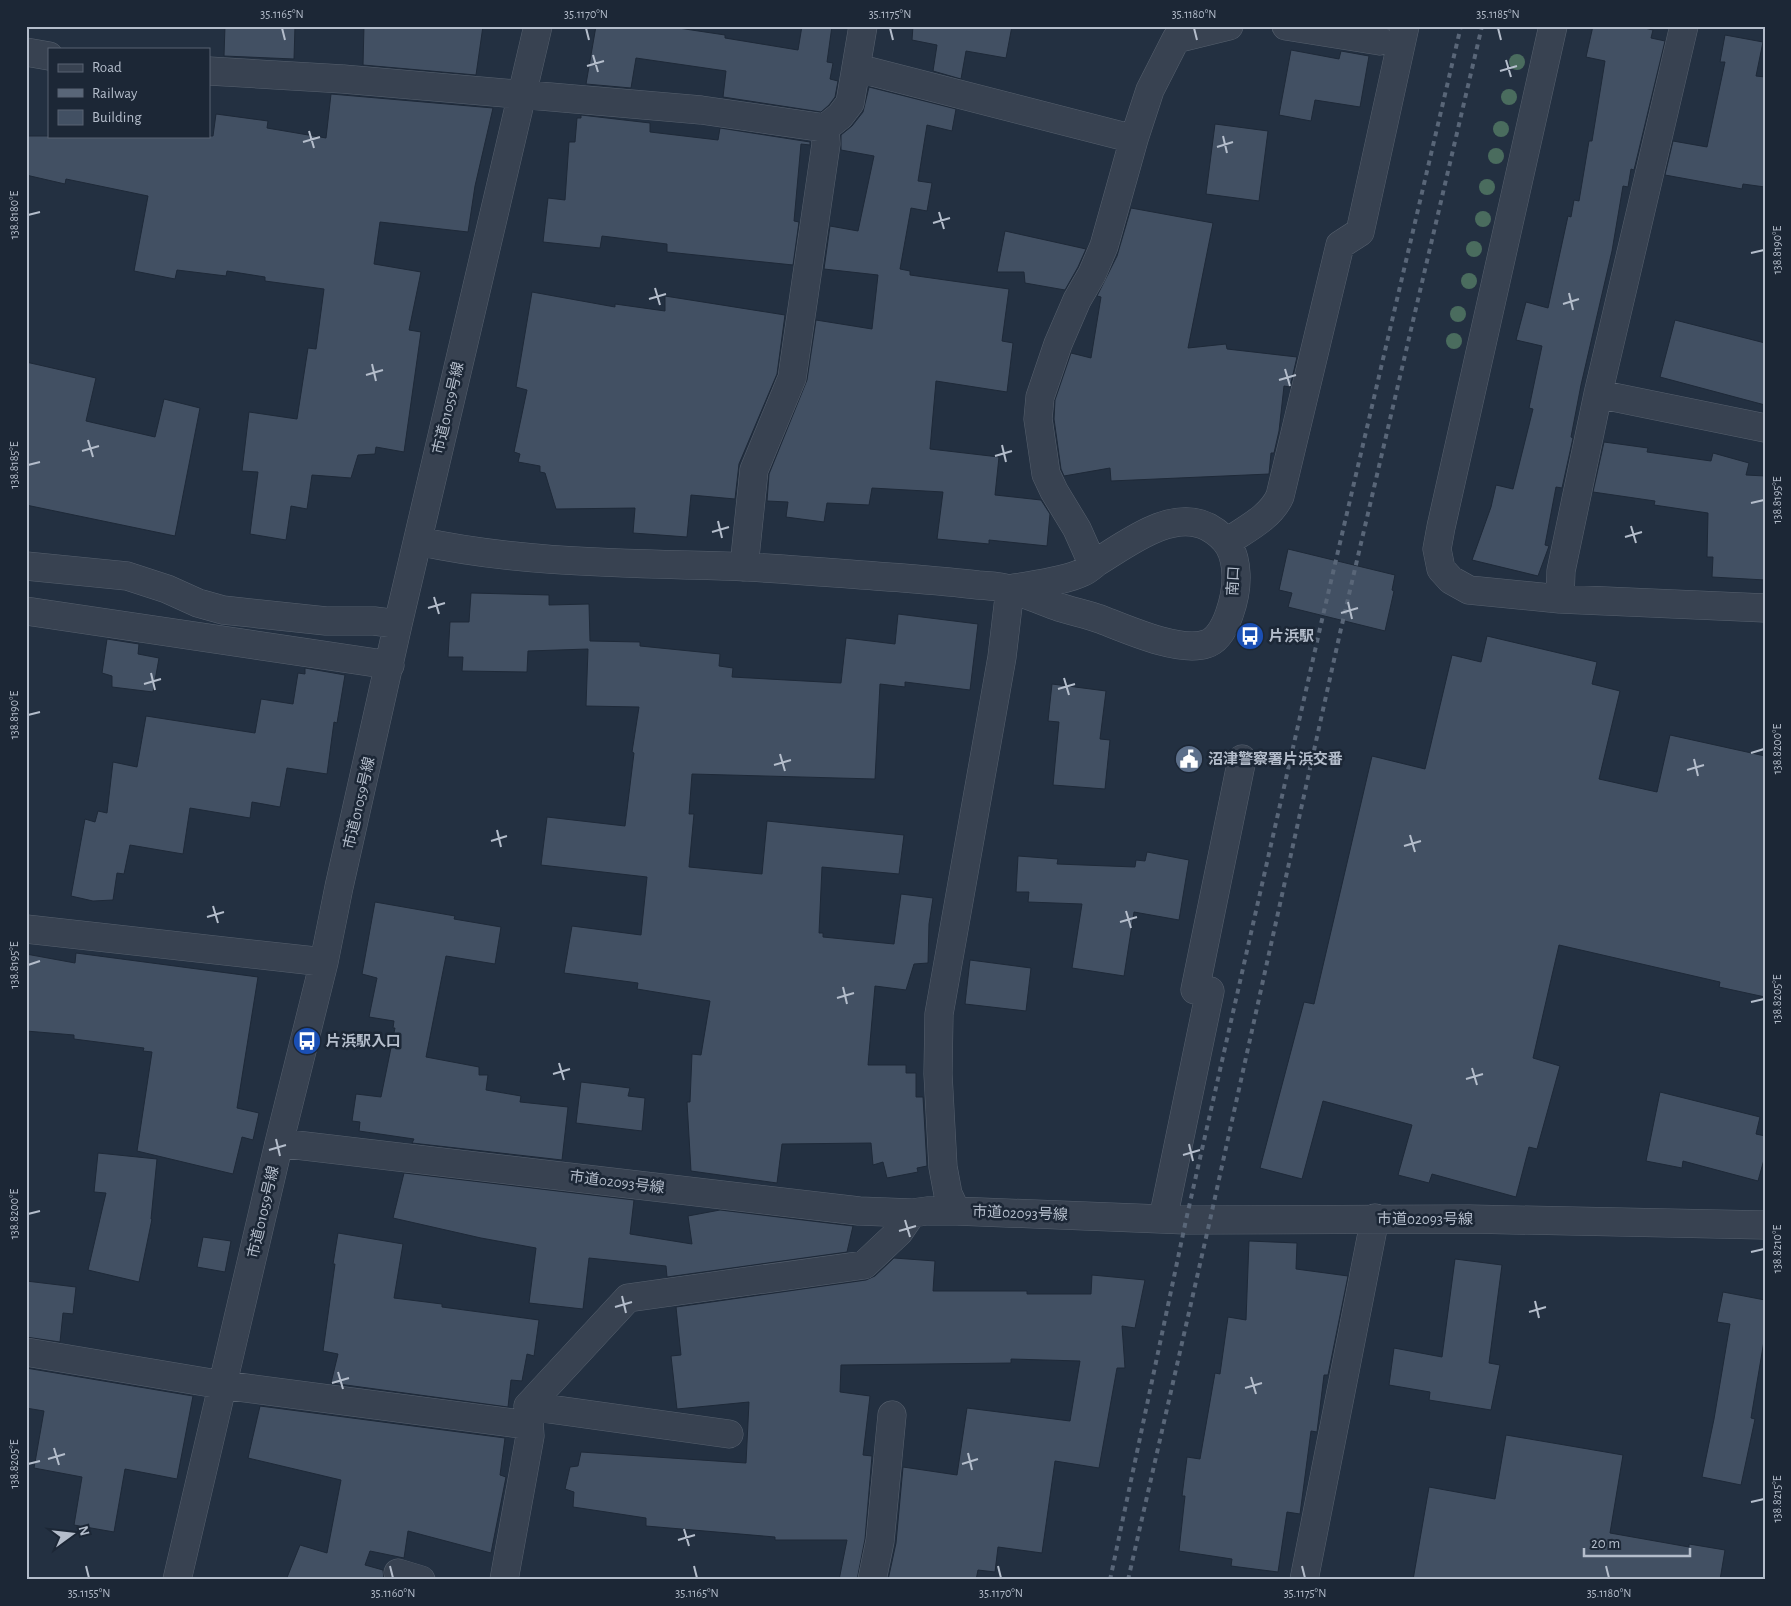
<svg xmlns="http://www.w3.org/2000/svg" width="1791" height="1606" viewBox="0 0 1791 1606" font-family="'Alegreya Sans','Noto Sans JP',sans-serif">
  <rect width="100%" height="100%" fill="#233041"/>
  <path fill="#425063" stroke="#1e2938" d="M225,26h70l-1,33 -70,-3z
    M364,26h119l-7,49 -113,-10z
    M596,26h69l60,9v3l73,12 4,-24h30l-5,36 6,1 -3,16 8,2 -3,16 -6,8 -8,7 -98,-15 3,-26 -90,-13 -5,30 -45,-4z
    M913,26h99l-6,32 -40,-7 -5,28 -28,-8 4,-26 -25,-5z
    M1593,26h43l17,4 -2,8 14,3 -31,129 -3,-1 -3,18 -5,-1 -11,65 -31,134 -10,52 2,1 -11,50 -6,-1 -11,58 4,1 -11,30 -66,-16 19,-53 5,-22 17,4 20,-80 -4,-1 13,-62 -26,-6 10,-38 22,6 20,-92 3,1 3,-17 5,1 10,-60h3l13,-80 -19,-4z
    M1725,35l38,7 -7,34 9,1v110l-22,-3 -1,5 -77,-14 8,-34 34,6 18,-85h-5z
    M1291,50l48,9 2,-8 28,5 -9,51 -45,-7 -4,21 -32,-6z
    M869,87l87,22 -4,22 -25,-6 -9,56 14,2 -5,28 -16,-3 -11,61 10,2v4l99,14 -7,52 11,2 -6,49 -71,-11 -6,68 69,8 -4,38 46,5 9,14 -3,32 -58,-6v4l-52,-5 6,-47 -71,-4 -3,17 -42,-2 -3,19 -38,-5 2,-15 -21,-1 2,-27 38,-94 9,-60 56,9 6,-54 -54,-6 6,-43 28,5 16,-75 -33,-6v-15l11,-9 11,-14z
    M331,94l162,14 -18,78 -7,46 -88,-10 -6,42 47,8 -12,58 12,2 -17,120 -28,-5 -1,7 -17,1 -7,23 -39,-3 -5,34 -16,-3 -5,34 -36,-6 8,-62 -16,-1 7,-59 48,7 11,-71 8,1 8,-60 -59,-8v-4l-38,-6 -1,5 -49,-6 -2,9 -41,-8 14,-75 -82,-17 -1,5 -39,-9v-39h187l3,-22 52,7 -1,7 59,10z
    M581,115l69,8v9l68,8 2,-12 90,14v3l-9,-1 -7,77 5,1 -6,43 -126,-13v-8l-65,-8 -2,12 -57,-6 5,-44 17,2 4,-58h6l2,-24h4z
    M1215,124l53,7 -9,70 -53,-7z
    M1131,208l82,15 -25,125 38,-4 1,5 70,8 -7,30 -6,-1 -5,45 -5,22h-3l-2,21 -158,7 -1,-13 -46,8 -3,-7 -7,-50 1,-19 16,-47 20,5 10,-61 -4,-1 20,-40z
    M1005,231l81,18 -8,18 -13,23 -40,-7 -1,-11h-27z
    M532,292l83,15v-3l50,7v-15l120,19 -8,59 -38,90 -4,35 -44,-4 -4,42 -54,-4 2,-25 -79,1 -11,-36 -5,-1v-6l-22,-4 2,-8 -6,-2 13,-62 -11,-3z
    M1675,320l90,23v62l-105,-28z
    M26,362l70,16 -10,43 69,16 9,-38 36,9 -25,128 -149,-31z
    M1604,442l44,6 -1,4 64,9 2,-8 36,10 -3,12 19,1v104l-53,-3 1,-20h-6l1,-44 -54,-8 1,-4 -62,-9z
    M1288,549l107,26 -3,15 2,1 -9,40 -97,-24 4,-14 -13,-3z
    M471,593l78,2v10l40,-1 1,37 50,1v4l80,8 -1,12 14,2 -1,9 109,6 5,-45 49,6 3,-30 80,10 -8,66 -65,-8v5l-25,-3 -5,95 -183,-5 -3,40h5l-5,53 73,7 5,-53 137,14 -5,39 -77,-7 -3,66h4v4l71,7 7,-50 32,4 -4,26 -1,39 -14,1 -8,26 -31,-4 -7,79h38v8h10v24h7l4,69 -10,2 1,4 -31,6 -4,-16 -10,3 -2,-22 -89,1 -5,39 -86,-12 -4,-69h3l2,-48 9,1 9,-54 -73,-12 1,-6 -74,-10 8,-47 69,9 6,-58 -106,-12 6,-48 78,9 9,-73 -2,-1 7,-45 -53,-1 2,-57 -60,2 -1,21 -65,-1 1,-14h-15l2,-35h19z
    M1487,636l110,26 -5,22 28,7 -21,88 58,13 13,-57 95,21v241l-46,-10 1,-5 -161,-37 -26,113 27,8 -23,83 -8,-2 -13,50 -84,-23 -3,9 -31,-8 14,-50 -89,-24 -21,78 -42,-11 44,-166 10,2 58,-248 53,13 27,-114 29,7z
    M107,639l32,5 -1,10 21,4 -6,34 -41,-5v-11l-10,-3z
    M305,668l40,7 -8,48 -3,-1 -7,52 -40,-6 -7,39 -28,-5 -2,16 -60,-10 -7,46 -53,-9 -6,29 -7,-1 -4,27 -20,1 -22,-5 14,-77 10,3 3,-11 9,2 6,-51 24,5 9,-51 109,17 6,-34 32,5 5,-31 7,1z
    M1052,684l54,7 -6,48 10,1 -5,49 -52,-4 6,-63 -11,-1z
    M1147,852l42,8 -10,60 -45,-8 -10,64 -52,-8 10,-64 -54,-2 1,-10h-13l2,-36 40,3 -1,5 78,3 1,-7 9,1z
    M375,902l80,14 -1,3 47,8 -6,37 -49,-8 -20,101 53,10v8h9l-2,15 35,6 -1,6 48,5 -6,53 -150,-17 2,-4 -55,-8 1,-9 -8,-1 4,-27 25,3 14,-69h-2l1,-7 -25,-4 8,-39 -15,-4z
    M76,953l182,24 -21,131 22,5 -6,27 -11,-3 -9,37 -96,-23 15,-99 -9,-1 1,-3 -70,-9v-4l-48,-4v-77l49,9z
    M970,960l61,8 -5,43 -61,-7z
    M581,1082l49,6 -2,8 17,2 -3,33 -66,-8z
    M1660,1092l100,25 -4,17 9,2v20l-7,25 -75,-20 -1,7 -36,-7z
    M98,1153l59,6 -6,60h1l-13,63 -51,-12 18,-77 -12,-1z
    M404,1173l230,27 -4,34 62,10 -4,-28 32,-6 133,16 -6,26 -180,25 -1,-11 -77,-8 -6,51 -54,-6 7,-55 -55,-10 -88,-20z
    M338,1233l65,11 -9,54 48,6v3l97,13 -5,36 -7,-2 -5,27 -11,-1 -3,27 -177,-24 7,-29 -15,-3 12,-87h-2z
    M203,1237l28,4 -6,31 -28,-5z
    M1249,1241l48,2 -1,26 52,7 -20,99h-4l-7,57 -6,-1 -11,83 -13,-2 -9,60 -47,-6 1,-7 -53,-8 6,-55h-3l5,-39 13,2 15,-86 5,1 8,-57 18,3z
    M894,1258l41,3 -2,30h94v3h64l1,-19 53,5 -10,48 -13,-2 3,42h-8l-18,100 -44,-7 -13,92 -44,-6 -3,25 -17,-2 -2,10h-88l8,-37 7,-76 54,8 10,-67 103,13 10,-60 -69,-2v4l-170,2 -1,27 30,4 -7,59 9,1 -7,83 -8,41h-18l8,-40h-72v-3l-129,-11v-8l-73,-11 1,-15 -9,-3 5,-22 8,-1 3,-14 165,11 3,-61 -72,7 -6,-53 10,-1 -5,-48 190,-27 9,-4z
    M1455,1259l47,6 -13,98 11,2 -9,45 -62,-10 1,-8 -41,-7 5,-37 48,9z
    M26,1281l50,6 -3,27 -10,-1 -3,29 -34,-5z
    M1723,1292l42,8v35l-14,83 4,1 -14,66 -39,-8 12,-58 16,-95 -13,-2z
    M26,1368l167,28 -16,83 -52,-10 -11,63 -40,-7 8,-48 -48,-9 10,-57 -18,-3z
    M260,1406l245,32 -5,37 6,2 -15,76 -83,-22 -4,27 -34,-7 -5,14 18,5 1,10h-98l14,-35 27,8 14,-73 -93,-22z
    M1506,1435l117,20 -13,78 79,14v-3l36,6 -5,30h-307l16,-93 66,12z"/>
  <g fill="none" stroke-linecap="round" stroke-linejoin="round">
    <defs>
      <path id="minor" d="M1286,26l94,15
        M1553,26l-112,501 -4,22 4,20 10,11 18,10 91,9 205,9
        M26,52l23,4
        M857,68l277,71
        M209,71l134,8 358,31 124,18
        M1598,394l167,34
        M418,541c100,22 203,22 305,25 60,2 120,8 180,12 25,2 50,4 75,7 11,1 23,1 34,5 15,4 29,11 44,16 14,5 30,8 44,13 26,10 79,34 106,25 21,-6 31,-50 30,-70 -1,-22 -8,-36 -28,-47 -36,-19 -81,17 -111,35 -4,3 -9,8 -14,10 -17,9 -53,13 -73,17
        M1227,542c19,-13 44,-25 53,-46l60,-251 20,-13 45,-206
        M1093,565l-16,-36 -23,-38 -8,-17 -8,-55 2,-22 18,-53 19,-44 15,-26 12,-28 30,-107 16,-49 26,-51 53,-13
        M26,566l101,10 40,13 31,14 25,7 103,11h48l24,3
        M744,567l10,-97 38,-92 34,-234 -1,-16 15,-12 10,-13 13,-77
        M1560,599l1,-28 37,-177 86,-368
        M26,611l364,54
        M26,929l298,33
        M279,1143l580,68 53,2 15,-2h29l230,9 283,-1 296,6
        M956,1211l-8,-17 -5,-27 -5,-93 1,-60 63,-357 8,-68
        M1163,1219l47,-228 -15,-1 47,-231
        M26,1352l197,33 305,40
        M528,1406l201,28
        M398,1573l23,7
        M177,1580l102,-437 45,-181 15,-75 59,-263 140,-598
        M504,1580l26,-144 -2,-30 100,-108 236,-33 35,-33 13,-19
        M872,1580l8,-39 12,-126
        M1304,1580l71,-362"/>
    </defs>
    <use href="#minor" stroke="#56606e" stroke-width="29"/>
    <use href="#minor" stroke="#384251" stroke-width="28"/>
    <path stroke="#596678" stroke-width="4" stroke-dasharray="5 5" stroke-linecap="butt" d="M1110,1580l76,-360 135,-596 140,-598
      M1128,1580l82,-360 130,-587 142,-607"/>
  </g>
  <g fill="#4a6c5e">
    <circle cx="1517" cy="62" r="8"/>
    <circle cx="1509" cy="97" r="8"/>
    <circle cx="1501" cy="129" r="8"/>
    <circle cx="1496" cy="156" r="8"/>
    <circle cx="1487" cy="187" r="8"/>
    <circle cx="1483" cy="219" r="8"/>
    <circle cx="1474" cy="249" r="8"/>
    <circle cx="1469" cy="281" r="8"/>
    <circle cx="1458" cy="314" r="8"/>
    <circle cx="1454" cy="341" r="8"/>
  </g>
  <path fill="none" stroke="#b4bdcb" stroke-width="2" d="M282,28l3,12M586,28l3,12M890,28l3,12M1194,28l3,12M1498,28l3,12M593,55l5,17M1506,60l5,17M587,66l17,-5M1500,71l17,-5M309,131l5,17M1223,136l4,17M303,142l17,-5M1217,147l16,-5M939,212l5,17M28,215l12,-3M933,223l17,-5M1751,253l13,-3M655,288l5,17M1569,293l4,17M649,299l17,-5M1563,304l16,-5M372,364l4,17M1285,369l5,17M366,375l17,-5M1279,380l17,-5M88,440l5,17M1002,445l4,17M82,451l17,-5M995,456l17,-5M28,465l12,-3M1751,503l13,-3M718,521l4,17M1631,526l5,17M712,532l17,-5M1625,537l17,-5M434,597l5,17M1348,602l4,17M428,608l17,-5M1341,613l17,-5M151,673l4,17M1064,678l5,17M144,684l17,-5M1058,689l17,-5M28,715l12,-3M1751,753l13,-4M780,754l5,17M1694,759l4,17M774,765l17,-5M1687,770l17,-5M497,830l4,17M1410,835l5,17M491,841l16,-5M1404,846l17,-5M213,906l5,17M1126,911l5,17M207,917l17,-5M1120,922l17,-5M28,965l12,-4M843,987l4,17M837,998l17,-5M1751,1002l13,-3M559,1063l5,17M1472,1068l5,17M553,1074l17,-5M1466,1079l17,-5M276,1139l4,17M1189,1144l4,17M269,1150l17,-5M1183,1155l17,-5M28,1214l12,-3M905,1220l5,17M899,1231l17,-5M1751,1252l13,-3M622,1296l4,17M1535,1301l4,17M615,1307l17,-5M1529,1312l17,-5M338,1372l5,17M1251,1377l5,17M332,1383l17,-5M1245,1388l17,-5M54,1448l5,17M968,1453l4,17M48,1459l17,-5M28,1464l12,-3M962,1464l16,-5M1751,1502l13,-3M684,1529l5,17M678,1540l17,-5M86,1566l3,12M390,1566l3,12M694,1566l3,12M998,1566l3,12M1302,1566l3,12M1606,1566l3,12"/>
  <defs>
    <symbol id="bus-disc" viewBox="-11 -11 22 22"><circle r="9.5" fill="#1a4fb4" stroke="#1c2736"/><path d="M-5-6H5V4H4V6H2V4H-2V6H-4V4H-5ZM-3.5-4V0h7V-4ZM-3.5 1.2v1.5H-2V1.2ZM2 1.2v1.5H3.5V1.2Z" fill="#fff"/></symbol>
    <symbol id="civic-disc" viewBox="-11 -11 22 22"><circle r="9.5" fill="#5c6f8a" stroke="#1c2736"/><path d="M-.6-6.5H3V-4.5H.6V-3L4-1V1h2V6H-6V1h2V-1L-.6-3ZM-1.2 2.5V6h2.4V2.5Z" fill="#fff"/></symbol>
  </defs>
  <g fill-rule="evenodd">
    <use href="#bus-disc" x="1234" y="620" width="32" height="32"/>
    <use href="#civic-disc" x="1173" y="743" width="32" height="32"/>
    <use href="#bus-disc" x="291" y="1025" width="32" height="32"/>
  </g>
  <g text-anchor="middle" stroke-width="5" stroke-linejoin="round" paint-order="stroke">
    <g font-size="15" fill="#b4bdcb" stroke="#1c2736">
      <text transform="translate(448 408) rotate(-77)" y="5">市道01059号線</text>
      <text transform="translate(1233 581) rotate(-87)" y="5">南口</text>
      <text transform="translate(359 803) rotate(-77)" y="5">市道01059号線</text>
      <text transform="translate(617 1182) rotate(7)" y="5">市道02093号線</text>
      <text transform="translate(263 1212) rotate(-77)" y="5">市道01059号線</text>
      <text transform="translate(1020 1213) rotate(2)" y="5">市道02093号線</text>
      <text x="1425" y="1224">市道02093号線</text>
    </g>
    <g font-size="15" font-weight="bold" fill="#b4bdcb" stroke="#1c2736" text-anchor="start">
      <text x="1269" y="641">片浜駅</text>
      <text x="1208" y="764">沼津警察署片浜交番</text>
      <text x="326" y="1046">片浜駅入口</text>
    </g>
  </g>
  <rect width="1791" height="1606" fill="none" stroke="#1c2736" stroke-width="55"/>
  <rect x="48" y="48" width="162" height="90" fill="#1c2736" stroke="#596372"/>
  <rect x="58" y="64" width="25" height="8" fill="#384251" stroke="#596372"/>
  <text x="92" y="72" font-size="15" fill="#b4bdcb">Road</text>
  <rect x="58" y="89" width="25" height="8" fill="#596678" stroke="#596372"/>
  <text x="92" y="98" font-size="15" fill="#b4bdcb">Railway</text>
  <rect x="58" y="110" width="25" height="15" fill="#425063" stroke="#596372"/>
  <text x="92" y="122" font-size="15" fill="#b4bdcb">Building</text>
  <g transform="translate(72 1534) rotate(75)" stroke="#1c2736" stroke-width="4" paint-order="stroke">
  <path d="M0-4L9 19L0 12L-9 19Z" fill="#b4bdcb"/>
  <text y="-8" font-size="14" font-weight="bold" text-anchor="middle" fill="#b4bdcb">N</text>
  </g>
  <path d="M1584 1548v8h106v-8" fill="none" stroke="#b4bdcb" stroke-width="2.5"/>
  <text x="1591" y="1548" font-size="15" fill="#b4bdcb" stroke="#1c2736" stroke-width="4" paint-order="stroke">20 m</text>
  <rect x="28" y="28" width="1736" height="1550" fill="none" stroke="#b4bdcb" stroke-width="2"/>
  <g font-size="12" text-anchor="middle" fill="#b4bdcb">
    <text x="282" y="18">35.1165°N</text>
    <text x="586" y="18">35.1170°N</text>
    <text x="890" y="18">35.1175°N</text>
    <text x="1194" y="18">35.1180°N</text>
    <text x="1498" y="18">35.1185°N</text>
    <text transform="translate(14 215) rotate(-90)" y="4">138.8180°E</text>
    <text transform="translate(1777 250) rotate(-90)" y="4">138.8190°E</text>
    <text transform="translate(14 465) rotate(-90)" y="4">138.8185°E</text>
    <text transform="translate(1777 500) rotate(-90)" y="4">138.8195°E</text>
    <text transform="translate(14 715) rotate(-90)" y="4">138.8190°E</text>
    <text transform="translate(1777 749) rotate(-90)" y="4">138.8200°E</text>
    <text transform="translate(14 965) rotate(-90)" y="4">138.8195°E</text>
    <text transform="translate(1777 999) rotate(-90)" y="4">138.8205°E</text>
    <text transform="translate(14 1214) rotate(-90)" y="4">138.8200°E</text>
    <text transform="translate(1777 1249) rotate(-90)" y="4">138.8210°E</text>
    <text transform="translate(14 1464) rotate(-90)" y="4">138.8205°E</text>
    <text transform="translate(1777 1499) rotate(-90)" y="4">138.8215°E</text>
    <text x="89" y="1597">35.1155°N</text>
    <text x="393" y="1597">35.1160°N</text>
    <text x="697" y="1597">35.1165°N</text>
    <text x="1001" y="1597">35.1170°N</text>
    <text x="1305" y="1597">35.1175°N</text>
    <text x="1609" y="1597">35.1180°N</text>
  </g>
</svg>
